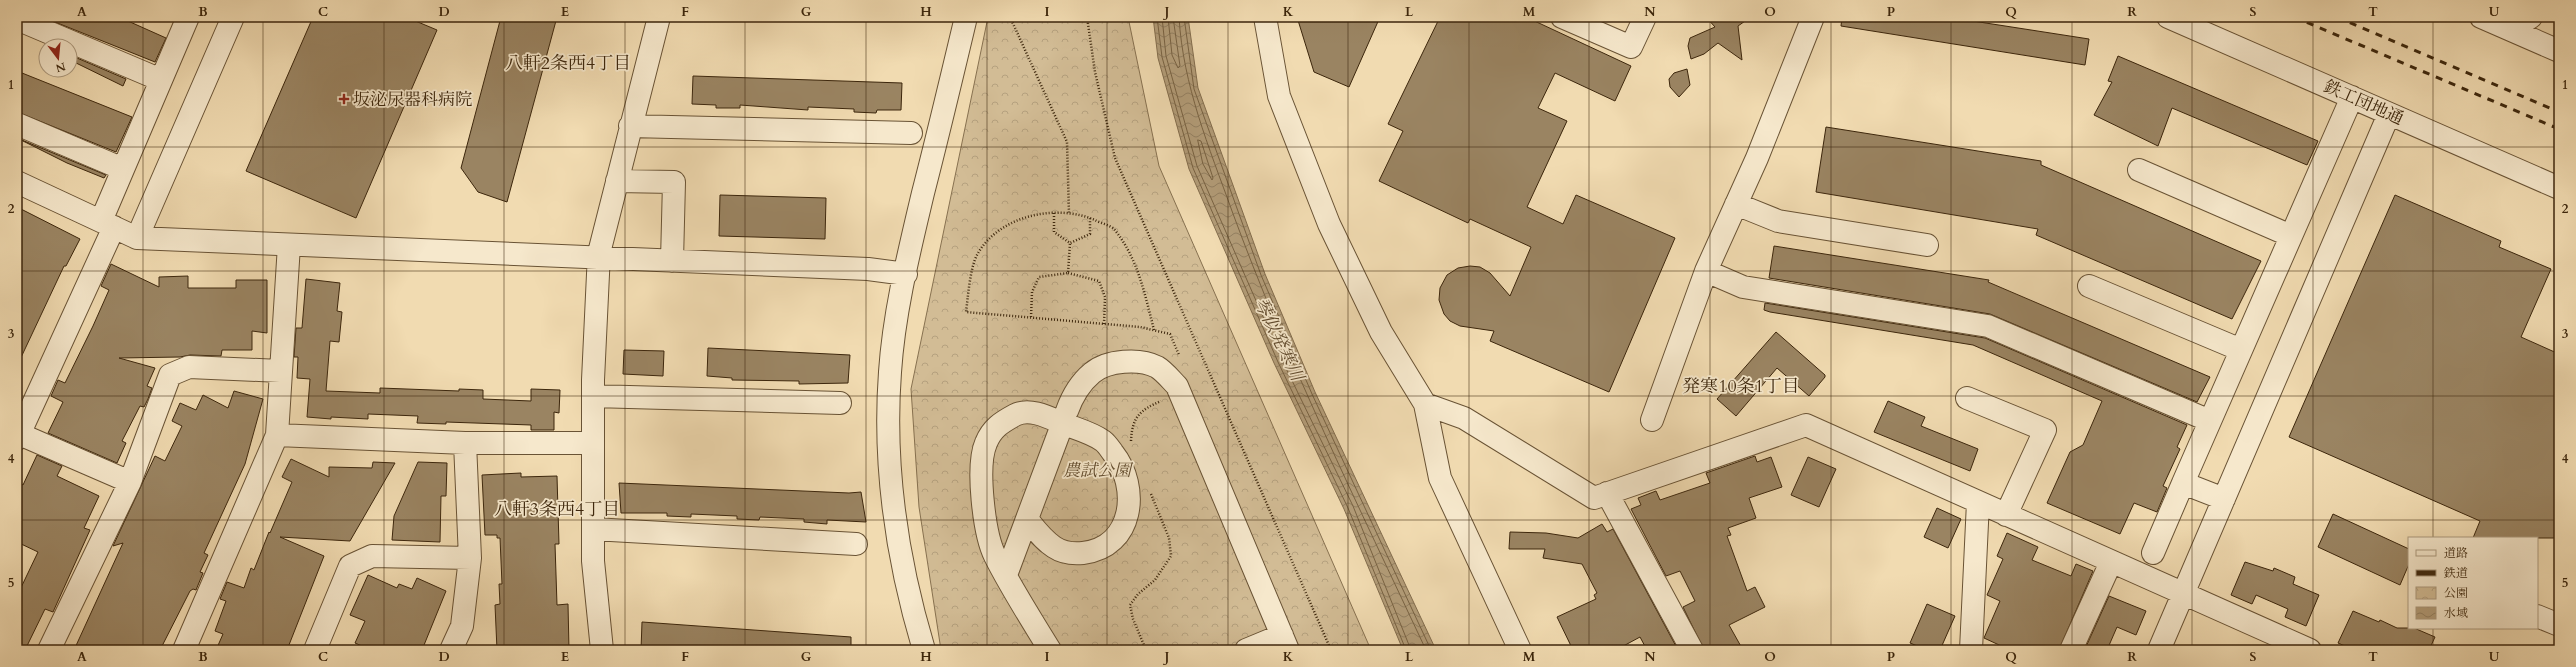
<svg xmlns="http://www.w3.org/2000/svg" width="2576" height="667" viewBox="0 0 2576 667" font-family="Cardo,'Noto Serif JP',serif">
  <defs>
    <pattern id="park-crowns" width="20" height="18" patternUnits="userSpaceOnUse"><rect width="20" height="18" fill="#d2bc95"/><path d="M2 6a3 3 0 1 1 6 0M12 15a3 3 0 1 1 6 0" fill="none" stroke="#b5a17f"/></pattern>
    <pattern id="water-waves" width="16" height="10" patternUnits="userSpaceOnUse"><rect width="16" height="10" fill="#b39d79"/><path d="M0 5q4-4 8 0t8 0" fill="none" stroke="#938062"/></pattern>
  </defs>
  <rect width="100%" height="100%" fill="#f1dbb1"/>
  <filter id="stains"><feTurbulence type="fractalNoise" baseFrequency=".005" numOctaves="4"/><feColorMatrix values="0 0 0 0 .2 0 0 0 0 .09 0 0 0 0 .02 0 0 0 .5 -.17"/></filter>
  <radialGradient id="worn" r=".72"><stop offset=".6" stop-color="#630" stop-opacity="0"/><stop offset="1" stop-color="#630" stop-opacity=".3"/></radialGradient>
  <path fill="url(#park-crowns)" stroke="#877150" d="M988,17h140l31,149 212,484h-430l-22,-143 -8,-118z"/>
  <path fill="url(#water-waves)" stroke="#836d4d" d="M1153,17h35l10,71 67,186 50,118 121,258h-33l-59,-141 -70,-146 -85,-194 -31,-111z"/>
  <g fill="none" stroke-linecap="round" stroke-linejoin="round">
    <path stroke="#786242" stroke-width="1" d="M1157,17l5,40 31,111 85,194 70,146 58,142
      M1162,17l4,39 31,110 85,194 71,146 58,144
      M1168,17l4,38 6,13 2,-2 -7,-49
      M1179,17c4,69 30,130 53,194 55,150 126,294 194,439
      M1184,17l10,72 67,186 51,119 119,256
      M1198,140l3,1 12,37 -1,2 -9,-16z"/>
  </g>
  <path fill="#9a8462" stroke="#3c260c" d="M57,17h62l47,21 -11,24 -100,-40z
    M313,17h93l31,13 -81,188 -110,-47z
    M501,17h56l-50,185 -29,-10 -17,-24z
    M1297,17h83l-31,70 -35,-15z
    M1440,17h86l105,49 -16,35 -60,-28 -17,35 29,13 -40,86 36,17 13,-29 99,43 -66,154 -119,-51 4,-10 -34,-5 -10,-5 -6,-7 -5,-14 1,-12 7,-13 11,-7 12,-2 10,1 10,6 20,23 21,-49 -61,-28 -2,4 -89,-42 24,-50 -15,-7z
    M1706,17h32v2l9,-2 1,2 -10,7 4,34 -24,-17 -14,11 -13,5 -3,-13 2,-8 25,-11z
    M1842,17h105l142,22 -4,26 -244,-39z
    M70,55l56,24 -3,7 -53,-26z
    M2118,56l200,85 -11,24 -135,-57 -14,38 -64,-31 18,-33 -4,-1z
    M1687,69l3,16 -11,12 -9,-10 -1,-8 5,-6z
    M17,71l115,46 -16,35 -99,-40z
    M693,76l209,7 -1,27h-24l-1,3 -22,-1v-3l-46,-2v3l-68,-5v3h-24v-3l-24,-1z
    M1826,127l215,34v4l220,96 -29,58 -196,-84 2,-6 -222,-37z
    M17,138l89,37 -2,3 -37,-15z
    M720,195l106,3 -1,41 -106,-3z
    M2395,195l106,46 -2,6 52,22 -30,68 38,17v184h-86l7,-17 -191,-84z
    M17,207l63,32 -14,27h-2l-47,100z
    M1774,246l215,34 -1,2 222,95 -13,25 -207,-88 -221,-36z
    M111,264l48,23v-10l29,-1v12h48v-8h31v53l-15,-2v19h-30l-1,6 -31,-1 -10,2 -61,1 36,10 -8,18 5,2 -4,11 -4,8 -4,-1 -18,35 4,2 -9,20 -69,-30 15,-31 -12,-6 7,-16 7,3 28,-57 16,-36 -8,-4z
    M306,279l34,4 -3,28 5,1 -3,30 -9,-1 -4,50 54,2v-5l79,3v-2l24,1v9l48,2v-12l29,1 -1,23 -5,-1v18h-23v-5l-85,-3v2l-29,-1 1,-7 -50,-2v5l-37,-2v2l-24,-2 3,-38 -13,-1 1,-21h-4l2,-29h6z
    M1765,303l220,35 202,87 -10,22 3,2 -17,37 4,2 -10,24 -23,-9 -14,31 -73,-31 23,-51 13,-7 19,-44 -129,-56 -203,-33 -6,-2z
    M1776,332l49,43v2l-16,19 -32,-28 -41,48 -19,-17z
    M708,348l142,7 -2,28 -49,1v-3l-67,-1v-2l-25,-2z
    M624,350l40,1 -1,25 -40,-2z
    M234,391l29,8 -18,65 -41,89 4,2 -8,17 3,1 -7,17 -3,-1 -3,2 -30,59h-86l49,-107 -10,3 42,-90 10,5 17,-35 -10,-5 8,-18 16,7 7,-15 25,13z
    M1888,401l37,16 -4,9 57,23 -8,22 -96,-39z
    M37,455l25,11 -5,10 42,20 -15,32 6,2 -37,82 -8,-3 -20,41h-8v-54l21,-44 -21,-10v-60l6,3z
    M1755,456l2,6 14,-5 11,30 -33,11 7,20 -28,10 3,7 -4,1 20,55 8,-4 10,20 -36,18 14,25h-39l-21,-43 12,-6 -15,-30 -14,5 -35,-67 10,-4 -3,-7 18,-7 4,9 50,-17 -4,-10z
    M1808,457l28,12 -17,38 -28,-12z
    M291,459l38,18v-10l43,1 1,-6 22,1 -45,78 -70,-4 44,19 -37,94h-71l7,-16 -8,-3 11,-30 -6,-2 7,-17 17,6 7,-20 3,2 15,-38 1,1 22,-51 -10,-5z
    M418,462l29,1 -1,33h-5l-1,46 -48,-2 2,-24z
    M521,473v4l36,-1 2,68h-4l2,61 11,-1 1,46h-72l-2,-45 5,-1 -1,-20h3l-2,-46h-3v-3h-12l-3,-60z
    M619,483l230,10 12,-1 5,30 -39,-2v4l-23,-2v-3l-44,-2 -1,3 -22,-1v-3l-46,-2v3l-24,-1v-3h-46z
    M1937,508l24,11 -13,29 -24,-11z
    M2333,514l76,35v15l-9,21 -82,-38z
    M1602,524l5,8 6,-3 65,121h-31l-7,-13 -24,13h-43l-16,-33 39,-18 -2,-4 3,-2 -15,-29 -39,-6 2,-9h-36l1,-17 36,1 32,5z
    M2007,533l31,14 -6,13 39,16 5,-12 17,7 -34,79h-49l-26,-12 16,-37 -13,-6 16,-36 -6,-3z
    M2245,562l28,9 1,-3 21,9 -2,7 26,11 -13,31 -21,-9 3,-8 -32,-14 -4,9 -21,-9z
    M368,575l29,13 2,-4 13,5 5,-11 29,13 -24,59h-51l-16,-7 10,-22 -15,-6z
    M2109,596l37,15 -10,24 -19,-8 -10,23 -22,-1z
    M1927,604l28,12 -15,34h-13l-17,-7z
    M2353,611l26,11 1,-2 17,8h17l21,9 -6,13h-75l-16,-7z
    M642,622l209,15v13h-210z"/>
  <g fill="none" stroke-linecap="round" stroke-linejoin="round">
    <defs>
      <path id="minor" d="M1265,17l14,79 50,128 52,108 44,72 15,74 80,172
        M1562,17l69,30 14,-30
        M2168,17l391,171
        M2481,17l78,34
        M17,19l144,61
        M2511,30l20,-13
        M17,124l106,45
        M630,126l281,7
        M2139,170l152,66
        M617,181l57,1 -2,79
        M17,182l120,56 731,31 38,5
        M1736,204l42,17 149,24
        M101,221l87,-204
        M137,238l96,-221
        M1706,271l37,16 245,39 222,95
        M2089,286l152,64
        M593,396l247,7
        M1967,398l78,32 -39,85
        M1425,404l39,14 130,80 212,-73 504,225
        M1067,411c5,-14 13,-28 25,-38 15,-13 48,-15 65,-6 7,4 14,13 20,19l111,264
        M1652,420l54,-149 51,-113 56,-141
        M17,433l113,49
        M277,435l188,8h128
        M17,439l97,-212
        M1607,493l85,157
        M2224,499l-41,-16 169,-386
        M1027,519c8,10 16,21 27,28 9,6 19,7 29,6 51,-6 57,-66 30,-100 -3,-4 -6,-9 -10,-12 -11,-8 -26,-12 -39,-17 -14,-6 -34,-17 -49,-9 -13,7 -23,13 -29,28 -10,23 -2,91 9,113 16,32 36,63 55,94
        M593,529l263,15
        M2153,553l30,-70
        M1006,575l53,-142
        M2537,616l22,9
        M49,650l81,-168 40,-107 19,-8 91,4
        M184,650l93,-215 12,-190
        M315,650l35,-84 22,-10 98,2
        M451,650l11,-24 8,-68 -5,-115
        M602,650l-9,-89v-181l6,-127 60,-236
        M924,650c-27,-90 -41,-184 -34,-278 4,-60 19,-120 33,-179 15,-58 29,-117 43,-176
        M1246,650l36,-15
        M1971,650l7,-148
        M2071,650l40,-88
        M2159,650l230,-536"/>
    </defs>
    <use href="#minor" stroke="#695335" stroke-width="24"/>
    <path stroke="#3c260c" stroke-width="2.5" stroke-dasharray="1 2" stroke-linecap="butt" d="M1010,17l57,125 2,71
      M1087,17l8,55 20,86 216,492
      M1054,213v19l16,11 20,-9v-16
      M1068,273l31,8 6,16 -1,27
      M1031,317l1,-25 7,-15 29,-4 2,-30
      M1154,330c-9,-35 -16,-72 -40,-101 -4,-4 -14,-6 -19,-9 -40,-17 -97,-4 -118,35 -7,13 -9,42 -11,57l174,15 30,7 9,21
      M1131,441c1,-24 9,-31 30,-40
      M1146,650l-13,-31 -3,-14 8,-11 17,-14 16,-24 -2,-18 -18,-44"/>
    <use href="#minor" stroke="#f6e8cc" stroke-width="22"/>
    <path stroke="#3c260c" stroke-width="3" stroke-dasharray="7 7" stroke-linecap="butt" d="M2294,17l265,112
      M2337,17l222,95"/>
  </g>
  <path fill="none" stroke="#3c260c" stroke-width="1" stroke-opacity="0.55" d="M143,17v633M263,17v633M384,17v633M504,17v633M625,17v633M745,17v633M866,17v633M987,17v633M1107,17v633M1228,17v633M1348,17v633M1469,17v633M1589,17v633M1710,17v633M1831,17v633M1951,17v633M2072,17v633M2192,17v633M2313,17v633M2433,17v521M17,147h2542M17,271h2542M17,396h2542M17,520h2542M2433,628v22"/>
  <path fill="#8f2418" stroke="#f6e8cc" stroke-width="1.5" d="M342 93h4v4h4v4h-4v4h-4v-4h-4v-4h4z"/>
  <g text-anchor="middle" stroke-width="3.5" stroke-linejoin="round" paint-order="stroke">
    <g font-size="17" fill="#3c260c" stroke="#f6e8cc" text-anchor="start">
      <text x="353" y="105">坂泌尿器科病院</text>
    </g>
    <g font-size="17" fill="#3c260c" stroke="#f6e8cc">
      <text transform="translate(2364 102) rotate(24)" y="6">鉄工団地通</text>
    </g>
    <g font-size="17" font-style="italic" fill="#624c2e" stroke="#f6e8cc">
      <text x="1097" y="476">農試公園</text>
    </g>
    <g font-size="18" fill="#3c260c" stroke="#f6e8cc">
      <text x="568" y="69">八軒2条西4丁目</text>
      <text x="1741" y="392">発寒10条1丁目</text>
      <text x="557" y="515">八軒3条西4丁目</text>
    </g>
    <g font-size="18" font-style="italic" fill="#604a2d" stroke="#f6e8cc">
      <text transform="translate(1279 339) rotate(64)" y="6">琴似発寒川</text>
    </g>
  </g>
  <rect width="2576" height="667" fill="none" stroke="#f1dbb1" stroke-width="44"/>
  <rect x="2408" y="537" width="130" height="92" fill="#f6e8cc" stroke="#ac9a7f"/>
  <rect x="2416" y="550" width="20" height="6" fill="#f6e8cc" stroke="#ac9a7f"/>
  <text x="2444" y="557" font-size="12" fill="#3c260c">道路</text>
  <rect x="2416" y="570" width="20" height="6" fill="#3c260c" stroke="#ac9a7f"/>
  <text x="2444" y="577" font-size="12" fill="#3c260c">鉄道</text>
  <rect x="2416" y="587" width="20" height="12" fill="url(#park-crowns)" stroke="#ac9a7f"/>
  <text x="2444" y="597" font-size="12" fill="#3c260c">公園</text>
  <rect x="2416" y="607" width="20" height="12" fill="url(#water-waves)" stroke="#ac9a7f"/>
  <text x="2444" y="617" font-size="12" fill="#3c260c">水域</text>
  <g transform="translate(58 58) rotate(164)"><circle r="19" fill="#f6e8cc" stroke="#ac9a7f"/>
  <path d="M0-3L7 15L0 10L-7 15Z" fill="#8f2418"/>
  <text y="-6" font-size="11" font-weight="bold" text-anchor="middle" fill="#3c260c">N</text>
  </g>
  <rect x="22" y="22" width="2532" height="623" fill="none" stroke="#3c260c" stroke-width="1.5"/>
  <g font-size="13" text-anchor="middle" font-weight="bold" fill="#3c260c">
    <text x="82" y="16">A</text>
    <text x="203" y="16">B</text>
    <text x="323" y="16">C</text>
    <text x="444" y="16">D</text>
    <text x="565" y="16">E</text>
    <text x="685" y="16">F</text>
    <text x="806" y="16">G</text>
    <text x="926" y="16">H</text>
    <text x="1047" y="16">I</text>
    <text x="1167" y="16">J</text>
    <text x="1288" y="16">K</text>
    <text x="1409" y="16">L</text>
    <text x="1529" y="16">M</text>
    <text x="1650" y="16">N</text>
    <text x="1770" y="16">O</text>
    <text x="1891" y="16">P</text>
    <text x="2011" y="16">Q</text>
    <text x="2132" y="16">R</text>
    <text x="2253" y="16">S</text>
    <text x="2373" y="16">T</text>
    <text x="2494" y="16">U</text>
    <text x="11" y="89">1</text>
    <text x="2565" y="89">1</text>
    <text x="11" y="213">2</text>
    <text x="2565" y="213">2</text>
    <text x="11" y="338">3</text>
    <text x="2565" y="338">3</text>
    <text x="11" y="463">4</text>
    <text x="2565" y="463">4</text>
    <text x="11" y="587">5</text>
    <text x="2565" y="587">5</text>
    <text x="82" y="661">A</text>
    <text x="203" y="661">B</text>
    <text x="323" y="661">C</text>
    <text x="444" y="661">D</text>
    <text x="565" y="661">E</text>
    <text x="685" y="661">F</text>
    <text x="806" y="661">G</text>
    <text x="926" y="661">H</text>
    <text x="1047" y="661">I</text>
    <text x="1167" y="661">J</text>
    <text x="1288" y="661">K</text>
    <text x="1409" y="661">L</text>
    <text x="1529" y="661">M</text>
    <text x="1650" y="661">N</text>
    <text x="1770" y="661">O</text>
    <text x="1891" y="661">P</text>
    <text x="2011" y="661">Q</text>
    <text x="2132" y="661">R</text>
    <text x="2253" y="661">S</text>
    <text x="2373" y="661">T</text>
    <text x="2494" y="661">U</text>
  </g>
  <rect width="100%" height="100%" filter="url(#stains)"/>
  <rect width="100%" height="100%" fill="url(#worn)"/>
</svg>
